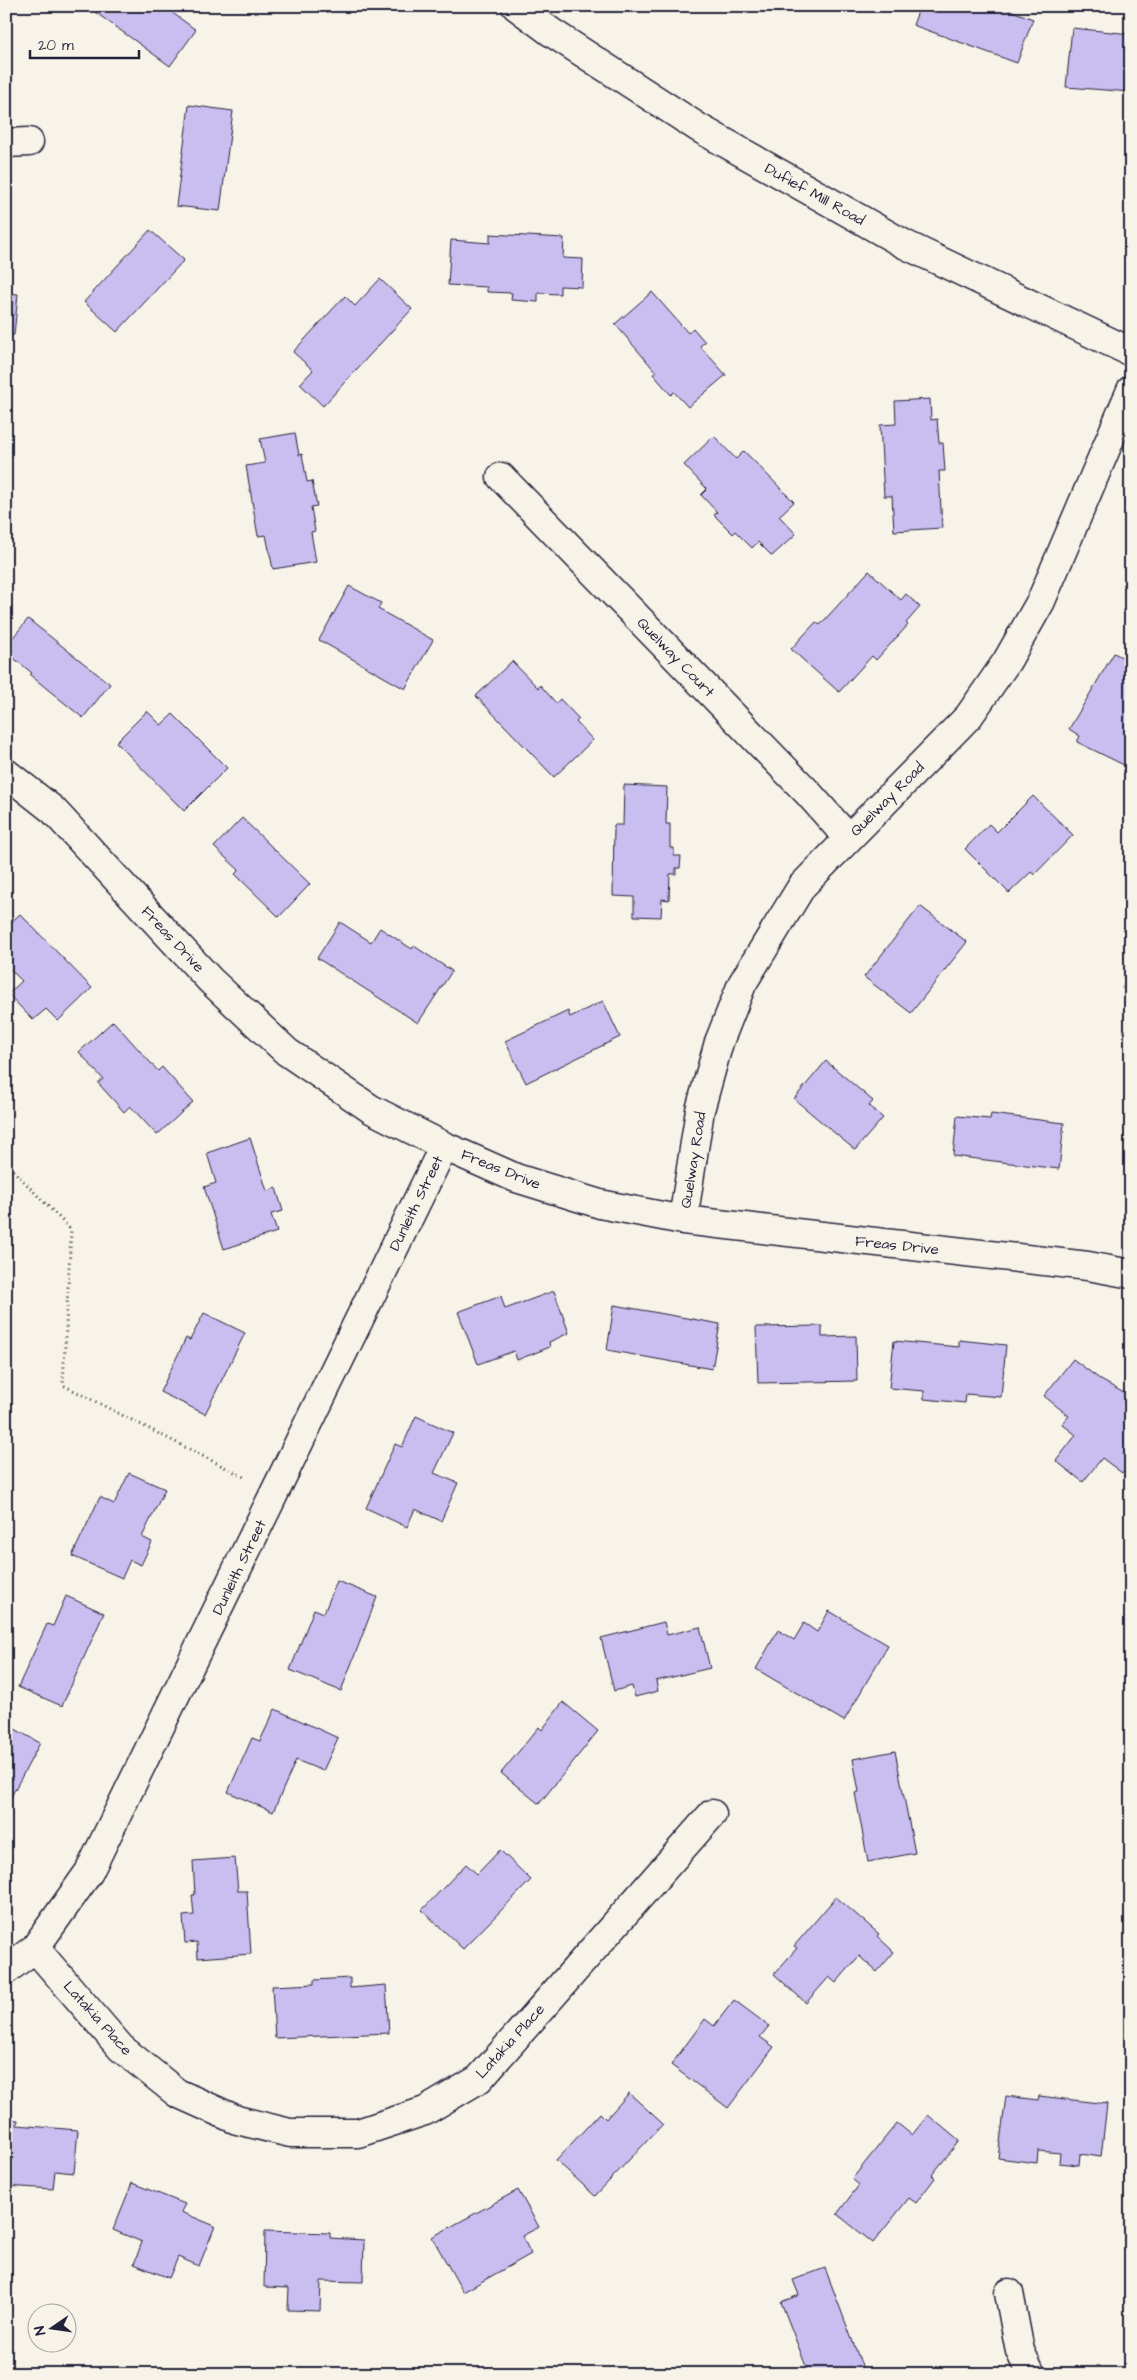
<svg xmlns="http://www.w3.org/2000/svg" width="1137" height="2380" viewBox="0 0 1137 2380" font-family="'Architects Daughter',sans-serif">
  <rect width="100%" height="100%" fill="#f7f3e8"/>
  <filter id="ink" filterUnits="userSpaceOnUse"><feTurbulence type="fractalNoise" baseFrequency=".02" numOctaves="2"/><feDisplacementMap in="SourceGraphic" scale="10" xChannelSelector="R" yChannelSelector="G"/><feConvolveMatrix kernelMatrix="1 2 1 2 8 2 1 2 1" color-interpolation-filters="sRGB"/></filter>
  <g filter="url(#ink)">
    <path fill="#c9bef0" stroke="#22223b" d="M100,6h63l33,24 -26,36 -75,-54z
      M920,6h79l34,13 -16,44 -104,-38z
      M1072,28l59,6v58l-65,-5z
      M189,105l44,6 -13,100 -44,-5z
      M150,230l34,30 -67,72 -33,-30z
      M490,234l74,4 -1,20 20,1 -1,28 -22,-1v8l-22,-1v9l-27,-2 1,-7 -25,-1v-5l-39,-2 3,-45 39,3z
      M380,279l32,30 -89,97 -23,-22 13,-14 -20,-18 52,-56 10,10z
      M652,292l36,41 5,-5 12,14 -5,4 26,29 -38,32 -14,-15 -3,3 -18,-21 3,-2 -41,-48z
      M6,293l12,1 -4,41h-8z
      M930,399l1,21 6,-1 2,24h4l2,28h-6l3,57 -48,3 -2,-35h-8l-4,-71 16,-1 -1,-23z
      M295,433l4,22 3,-1 5,28 5,-1 5,25 -6,1 4,24 -4,1 5,30 -43,7 -7,-34 -8,1 -12,-70 19,-3 -5,-24z
      M714,436l22,23 8,-8 50,51 -15,14 17,18 -24,22 -14,-14 -6,6 -17,-17 -2,3 -19,-19 3,-3 -16,-17 6,-6 -23,-24z
      M869,571l32,29 5,-6 14,13 -14,16 2,2 -32,35 -4,-4 -33,36 -48,-43 25,-27 4,3z
      M349,586l32,17 -3,6 55,31 -28,49 -86,-49z
      M28,619l82,65 -27,34 -53,-43 2,-2 -26,-21v-6z
      M1114,653l17,9v103l-4,-2 -1,3 -49,-24 3,-6 -11,-7z
      M512,661l26,27 2,-3 16,18 4,-4 19,20 -3,3 17,18 -39,37 -78,-81z
      M147,711l14,14 12,-11 54,54 -43,43 -68,-69z
      M624,785l43,2 -1,37h4v24h4v8h7l-1,12h-4v6h-6l-1,26 -7,-1 -1,18 -27,-1v-19l-21,-1 1,-71h9z
      M1033,796l40,39 -39,40 -3,-3 -22,21 -44,-44 24,-25 8,8z
      M242,818l68,66 -31,33 -44,-43 4,-4 -25,-23z
      M920,906l47,36 -56,71 -47,-36z
      M20,914l72,74 -34,33 -12,-12 -13,11 -25,-26 14,-13 -16,-16v-38z
      M340,922l31,20 9,-14 32,21 2,-3 38,25 -34,52 -101,-65z
      M1131,977v18l-9,-7z
      M603,1001l17,36 -94,46 -21,-42 63,-30 2,6z
      M113,1021l45,50 4,-4 31,35 -36,33 -27,-29 -6,6 -26,-29 5,-4 -24,-27z
      M826,1061l47,40 -4,5 14,12 -28,32 -61,-51z
      M991,1114l73,9 -5,46 -106,-13 4,-40 33,3z
      M250,1138l17,53 9,-3 7,23 -12,3 6,18 -53,17 -20,-62 12,-4 -9,-30z
      M554,1291l15,42 -20,9 1,5 -33,13 -3,-9 -36,13 -20,-52 43,-16 4,13z
      M614,1305l106,19 -8,45 -105,-19z
      M204,1313l41,20 -40,81 -45,-22 26,-54 4,2z
      M822,1326v11l34,-1 1,45 -99,2 -2,-56z
      M959,1340l47,5 -5,52 -35,-3 -1,9 -41,-4v-8l-35,-3 5,-47 65,6z
      M1073,1359l28,21 30,17v64l-9,12 -20,-15 -19,24 -27,-21 20,-26 -14,-11 7,-8 -25,-20z
      M416,1416l37,17 -19,40 24,10 -17,38 -26,-12 -8,18 -41,-19 29,-64 7,3z
      M129,1473l36,16 -23,48 10,5 -11,23 -11,-5 -8,18 -50,-22 28,-59 14,7z
      M337,1581l40,16 -36,94 -51,-21 24,-61 10,4z
      M66,1596l38,17 -42,93 -44,-19 29,-63 6,2z
      M829,1611l59,34 -44,76 -88,-52 22,-39 16,10 10,-17 13,9z
      M664,1622l3,13 33,-8 10,41 -54,13 2,10 -23,6 -3,-11 -18,5 -13,-53z
      M563,1702l35,29 -59,73 -38,-31 38,-46 3,3z
      M275,1709l63,29 -15,33 -27,-11 -23,52 -45,-20 24,-54 8,3z
      M6,1724l34,19 -34,63z
      M895,1751l20,102 -47,9 -13,-69 4,-1 -6,-33z
      M500,1850l31,30 -68,69 -41,-39 44,-46 11,10z
      M235,1858l3,33h9l4,63 -53,4 -1,-16 -12,1 -2,-27 11,-1 -2,-20h3l-2,-34z
      M836,1897l43,37 -2,2 17,16 -17,20 -18,-16 -23,27 -7,-6 -23,26 -32,-29 23,-26 -3,-2z
      M350,1978v10l36,-3 3,48 -114,5 -3,-52 42,-2v-4z
      M734,2000l35,26 -9,11 14,10 -46,61 -57,-43 34,-46 9,7z
      M629,2093l34,31 -68,72 -39,-36 44,-47 6,6z
      M1006,2096l32,4 1,-4 68,8 -6,53 -21,-3 -1,11 -20,-2 1,-10 -22,-2 -1,12 -39,-5z
      M928,2115l31,26 -27,34 3,3 -19,25 -7,-5 -36,45 -36,-29 22,-29 -7,-6 45,-56 15,12z
      M6,2119l12,1 -1,5 61,5 -4,43 -19,-2 -2,18 -47,-3z
      M132,2183l53,21 -4,8 34,14 -16,40 -21,-9 -9,21 -35,-14 8,-22 -29,-12z
      M518,2190l21,37 -17,9 9,18 -68,38 -31,-55z
      M265,2231l65,2v5l34,2 -1,42 -42,-1 -1,30 -32,-1 1,-22 -25,-1z
      M825,2268l40,106h-56l-28,-72 18,-7 -6,-15z"/>
    <g fill="none" stroke-linecap="round" stroke-linejoin="round">
      <defs>
        <path id="minor" d="M6,143l23,-1
          M501,477l308,317 39,44
          M6,773l47,37 157,170 77,72 84,57 73,37 72,32 84,26 83,16 405,46 43,8
          M683,1220l17,-110 19,-68 23,-58 60,-98 167,-170 38,-55 34,-60 90,-211
          M35,1948l86,100 56,45 60,27 53,13h68l67,-22 54,-32 233,-265
          M6,1970l29,-22 54,-76 355,-726
          M1009,2293l11,58 11,23"/>
        <path id="secondary" d="M516,6l35,26 148,96 205,116 227,108"/>
      </defs>
      <use href="#minor" stroke="#22223b" stroke-width="31"/>
      <use href="#secondary" stroke="#22223b" stroke-width="31"/>
      <path stroke="#22223b" stroke-width="3" stroke-dasharray="1 4" stroke-linecap="butt" d="M6,1163l65,67 -8,155 183,93"/>
      <use href="#minor" stroke="#f7f3e8" stroke-width="28"/>
      <use href="#secondary" stroke="#f7f3e8" stroke-width="28"/>
    </g>
  </g>
  <g text-anchor="middle" stroke-width="4" stroke-linejoin="round" paint-order="stroke">
    <g font-size="15" fill="#22223b" stroke="#f7f3e8">
      <text transform="translate(815 194) rotate(29)" y="5">Dufief Mill Road</text>
      <text transform="translate(676 657) rotate(46)" y="5">Quelway Court</text>
      <text transform="translate(887 799) rotate(-45)" y="5">Quelway Road</text>
      <text transform="translate(173 939) rotate(47)" y="5">Freas Drive</text>
      <text transform="translate(693 1160) rotate(-81)" y="5">Quelway Road</text>
      <text transform="translate(501 1169) rotate(22)" y="5">Freas Drive</text>
      <text transform="translate(416 1203) rotate(-64)" y="5">Dunleith Street</text>
      <text transform="translate(897 1245) rotate(6)" y="5">Freas Drive</text>
      <text transform="translate(239 1567) rotate(-64)" y="5">Dunleith Street</text>
      <text transform="translate(98 2018) rotate(48)" y="5">Latakia Place</text>
      <text transform="translate(510 2041) rotate(-48)" y="5">Latakia Place</text>
    </g>
  </g>
  <rect width="1137" height="2380" fill="none" stroke="#f7f3e8" stroke-width="25"/>
  <rect x="12" y="12" width="1112" height="2355" fill="none" stroke="#22223b" stroke-width="2" filter="url(#ink)"/>
  <g transform="translate(52 2328) rotate(257)"><circle r="24" fill="#f7f3e8" stroke="#a29fa3"/>
  <path d="M0-4L9 19L0 12L-9 19Z" fill="#22223b"/>
  <text y="-8" font-size="14" font-weight="bold" text-anchor="middle" fill="#22223b">N</text>
  </g>
  <path d="M30 50v8h109v-8" fill="none" stroke="#22223b" stroke-width="2.5"/>
  <text x="38" y="50" font-size="15" fill="#22223b" stroke="#f7f3e8" stroke-width="4" paint-order="stroke">20 m</text>
</svg>
